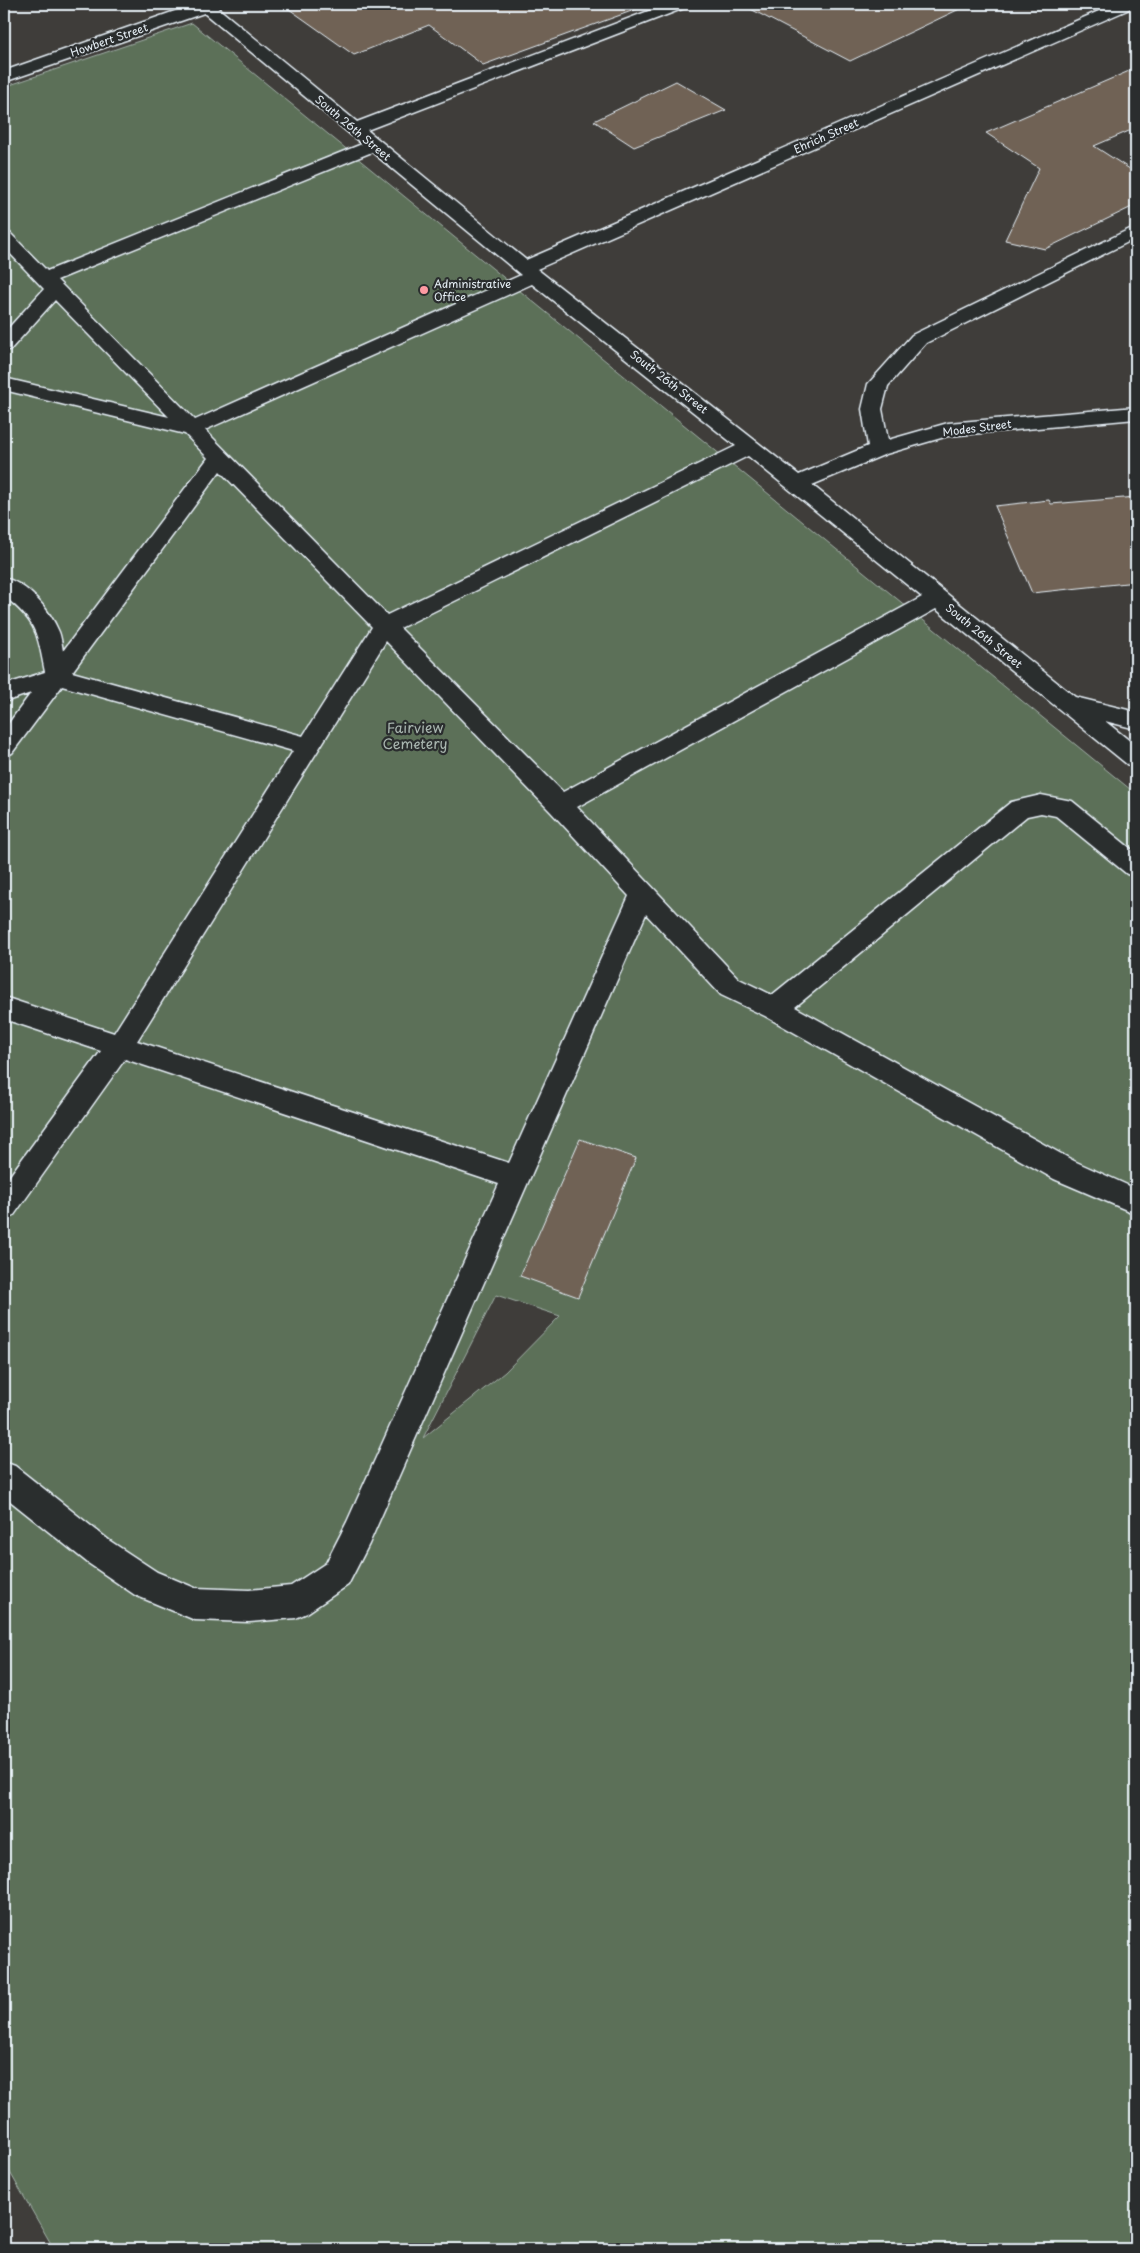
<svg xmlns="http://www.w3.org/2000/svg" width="1140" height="2253" viewBox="0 0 1140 2253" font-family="'Playpen Sans',sans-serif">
  <rect width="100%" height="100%" fill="#3f3d3a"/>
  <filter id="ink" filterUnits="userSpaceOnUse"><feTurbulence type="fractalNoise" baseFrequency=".02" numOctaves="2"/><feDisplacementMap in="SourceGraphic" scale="10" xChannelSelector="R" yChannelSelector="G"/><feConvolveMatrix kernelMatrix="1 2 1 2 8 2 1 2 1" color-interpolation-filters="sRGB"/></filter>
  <g filter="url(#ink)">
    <path fill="#5c6f59" stroke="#a2b0a8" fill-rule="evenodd" d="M192,23l944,771v1455h-1082l-50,-87v-2075zM496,1295l64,21 -55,56 -82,66z"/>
    <path fill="#6f6255" stroke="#e8f1f8" d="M282,4h354l1,5 -154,56 -54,-40 -75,30z
      M741,4h229l-120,57z
      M1136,68v60l-42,18 42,27v32l-91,44 -40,-9 34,-72 -53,-35z
      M676,81l50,29 -92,37 -40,-26z
      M1136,497v85l-104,11 -37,-87 54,-6 2,4z
      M580,1139l56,19 -58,139 -58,-21z"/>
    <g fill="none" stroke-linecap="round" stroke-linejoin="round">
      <defs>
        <path id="minor" d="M195,4h27l-4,4 139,114 310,-118h22l-2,3 -320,123 159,130 589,-256h21l-2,3 -597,262 262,206 69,-29 -6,-37 6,-25 44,-49 224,-109v12l-210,105 -38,43 -6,23 6,31 60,-17 188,-16v12l-188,17 -62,18 -74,31 263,212 61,15v17l-31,-8 31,25v22l-8,-3 -192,-156 -359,198 162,172 33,16 239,-193 30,-7 31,6 64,52v24l-9,-3 -71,-58 -15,-3 -14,3 -232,191 279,154 62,28v25l-82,-35 -289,-163 -44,-21 -75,-81 -277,630 -21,41 -41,28 -11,5 -47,4 -54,-2 -60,-25 -47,-32 -84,-67v-34l11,4 95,75 47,31 38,16 54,2 42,-4 35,-23 21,-41 152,-338 -374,-125 -111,156 -10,4v-35l97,-133 -97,-32v-22l110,36 179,-282 -231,-65 -50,67 -8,3v-26l27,-37 -27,9v-17l41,-13c-8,-40 -8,-50 -41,-76v-18c23,5 46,32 55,54 2,5 3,13 4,19l145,-193 -23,-24 -181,-44v-12l165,39 -114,-117 -44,49 -7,2v-18l40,-44 -40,-42v-15l6,1 37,38 315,-127 -158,-131 -200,69v-11zM372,152l149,123 -326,145 -138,-140zM532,284l204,162 -349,169 -182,-185zM748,456l174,141 -359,195 -163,-164zM220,471l152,156 -69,109 -231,-64zM386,641l165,171 78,84 -120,267 -372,-122z"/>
      </defs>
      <use href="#minor" stroke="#e8f1f8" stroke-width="3"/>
      <use href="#minor" fill="#2a2d2e" fill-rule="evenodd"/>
    </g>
  </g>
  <circle fill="#ff9aa2" stroke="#2a2d2e" stroke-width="2" cx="424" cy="290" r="5"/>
  <g text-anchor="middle" stroke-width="4.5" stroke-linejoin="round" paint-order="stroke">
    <g font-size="11" fill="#e8f1f8" stroke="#2a2d2e">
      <text transform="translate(109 40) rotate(-19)" y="4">Howbert Street</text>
      <text transform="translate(353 128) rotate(40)" y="4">South 26th Street</text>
      <text transform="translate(826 136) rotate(-24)" y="4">Ehrich Street</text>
      <text transform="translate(669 382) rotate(38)" y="4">South 26th Street</text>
      <text transform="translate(977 428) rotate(-7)" y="4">Modes Street</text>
      <text transform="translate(984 636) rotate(39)" y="4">South 26th Street</text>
    </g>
    <g font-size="11" fill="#e8f1f8" stroke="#2a2d2e" text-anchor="start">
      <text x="434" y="288">Administrative<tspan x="434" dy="13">Office</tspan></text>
    </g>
    <g font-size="14" fill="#a9b6b0" stroke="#2a2d2e">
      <text x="415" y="733">Fairview<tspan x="415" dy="16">Cemetery</tspan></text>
    </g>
  </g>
  <rect width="1140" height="2253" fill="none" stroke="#2a2d2e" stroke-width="20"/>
  <rect x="10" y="10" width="1120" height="2233" fill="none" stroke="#e8f1f8" stroke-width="2" filter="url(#ink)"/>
</svg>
